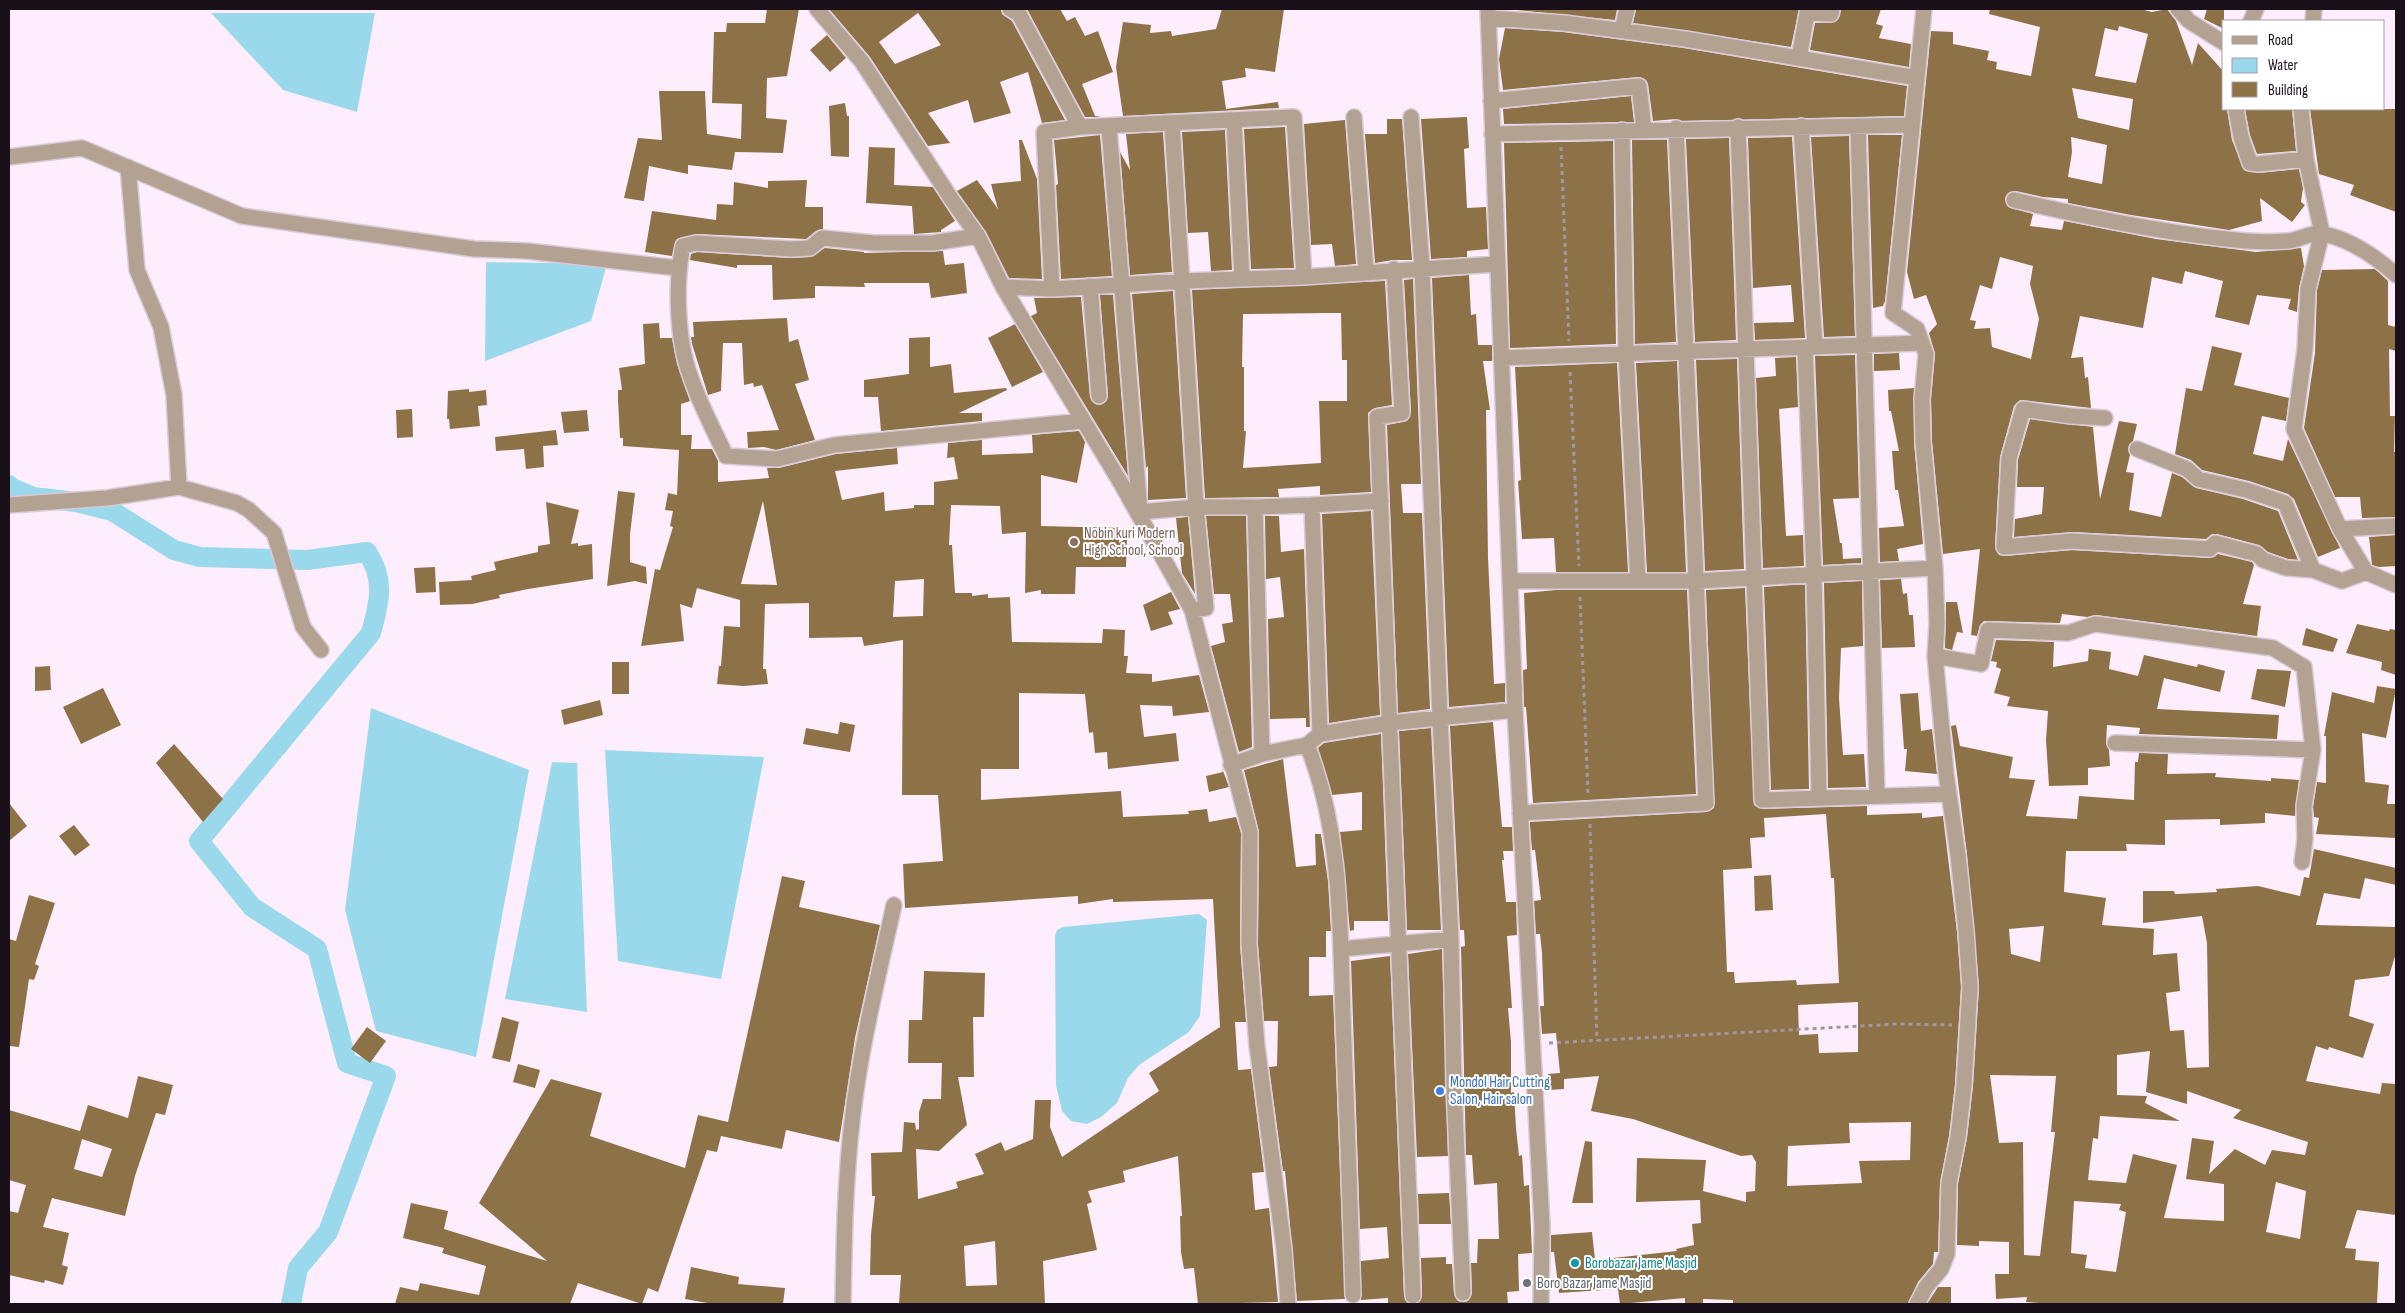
<svg xmlns="http://www.w3.org/2000/svg" width="2405" height="1313" viewBox="0 0 2405 1313" font-family="'Sofia Sans Condensed',sans-serif">
  <rect width="100%" height="100%" fill="#feedfc"/>
  <path fill="#9ad9eb" d="M211,13h164l-18,99 -74,-22z
    M486,262l121,2 -16,57 -106,40z
    M371,708l158,62 -53,287 -100,-26 -31,-121z
    M605,750l159,7 -43,222 -103,-18z
    M552,762l25,1 10,249 -82,-13z
    M1199,914l8,6 -7,96 -11,16 -50,33 -11,13 -11,25 -16,14 -14,7 -16,-3 -9,-10 -6,-26 -1,-150 2,-5 6,-3z"/>
  <g fill="none" stroke-linecap="round" stroke-linejoin="round">
    <path stroke="#9ad9eb" stroke-width="20" d="M9,485l3,3 21,9 43,5 36,9 62,39 26,7 107,3 60,-8c19,28 12,51 4,81l-172,208 53,66 65,42 30,114 39,13 -58,156 -30,36 -7,36"/>
  </g>
  <path fill="#8d7247" fill-rule="evenodd" d="M767,9h32l-12,67 -20,2 -1,40 21,2 -4,33 -48,-1 -3,18 -44,-5v9l-39,-8 -5,35 -20,-3 14,-60 24,2 -3,-49h46l2,43 34,5 1,-35 -30,-1 2,-71h12l1,-9h38z
    M829,9h172l1,5 10,7 53,99 -23,3 -14,-51 -28,10 11,31 -37,10 -6,-23 -40,13 22,30 -22,3 -58,-89zM918,13l23,32 -46,19 -16,-22z
    M1027,9h33l7,12 8,-4 10,19 13,-5 15,41 -31,12 13,32 6,1h-16z
    M1222,9h62l-9,63 -30,-4 1,9 -24,4 4,28 52,-7 1,6 -156,8 -7,-49 7,-45 28,3 -1,8 21,-2 1,5 44,-7z
    M1507,9h110l-2,11z
    M1636,9h163l-8,38 -158,-24z
    M1841,9h40l-5,15 7,2 -4,12 32,6 -2,23 -99,-17 5,-27 20,-1 5,-6z
    M1990,9h150l12,3 15,-3 9,12 16,44 6,-22 26,29v37h3l5,31 12,30 15,3 40,-4 4,19 -2,14 4,3 -13,17 -32,-24 2,23 -33,9 -98,-15 -63,-12v-4l-25,-2 -27,-6 -8,2 -3,5 3,9 25,7 -3,12 32,4 2,-9 92,18 100,13 45,-4 3,18 -5,22 -2,24 -9,-3 3,-10 -34,-4 -8,30 -34,-8 8,-36 -38,-10 -3,13 -30,-7 -9,51 -63,-12 -9,42 12,-1 2,21 3,-1 3,31 -71,-8 -6,6 -14,51 -5,89 4,9 6,1 67,-6 137,8 9,-4 34,8 2,3 -11,39 18,2 -4,30 -161,-21 -9,2 -25,-3 -2,9 -76,-2 -4,4 -3,11 -6,-1 9,-86 -37,5 -11,-113 -1,-42 4,-45 -6,-21 8,-9 -11,-29 -12,4 -7,-27 24,-241 22,1v12l36,7 -2,9 10,2 -1,7 35,7 9,-49 -51,-13zM2119,26l29,8 -12,49 -41,-7 10,-48 13,3zM2072,88l61,11 -4,31 -51,-12zM2071,137l36,8 -5,39 -34,-7 4,-25zM2000,257l33,9 -3,18 9,35 -8,40 -39,-12 -2,-19 -16,1 2,-8 -6,-1 10,-35 12,4z
    M2207,9h17v20l-20,-10z
    M1505,28l58,4 121,16 223,38 -3,30 -223,5 -5,-2 -23,2 -5,-37 -2,-4 -7,-3 -136,13 -4,-31z
    M827,35l19,23 -16,14 -20,-22z
    M1631,96l3,26 -130,2 -1,-15z
    M845,103l2,13h2v41l-18,-1 -2,-50z
    M2245,109h47l4,42 -39,3 -7,-19z
    M2310,109h86v103l-46,-17 4,-10 -35,-11z
    M1467,117l2,31 -5,1 3,59 19,-1 2,42 -21,2v6l-36,2 -10,-140z
    M1387,119h15l10,141h-19l-18,3 -10,-129h22z
    M1345,120l11,144 -21,2 -3,-22 -21,1 -7,-121z
    M1285,127l9,141 -43,1 -7,-140z
    M1225,130l7,140 -21,1 -3,-39 -20,1 -6,-101z
    M1163,132l9,140 -42,3 -10,-123 10,18 -4,-36z
    M1100,135l12,141 -51,3 -5,-94 2,-1 -4,-44z
    M1868,135h34l-17,166 -2,5 -10,2z
    M1849,136l6,200 -31,1 -13,-200z
    M1792,137l13,201 -50,2 -1,-17 40,-1 -3,-37 -38,3 -5,-150z
    M1729,138l7,202 -41,2 -9,-203z
    M1019,140h3l15,39 5,100 -33,-1 -23,-46 -29,-41 20,-11 21,29 -7,-25 30,-3z
    M1632,140h35l9,202 -41,2z
    M1613,141l3,203 -106,4 -6,-205z
    M869,147l26,1 -1,37 39,2 22,34 -14,9v2l-27,2 -2,-28 -46,-3z
    M807,180l-2,27h18v22l-7,2 -10,8 -110,-5 -19,5 -5,17 -27,-4 7,-41 64,9 1,-16 16,1 1,-23 34,6v-7z
    M825,248l39,4v1l79,-2 2,14 19,-2 3,30 -36,5 -2,-15h-65l1,4 -50,-1v12l-42,2 -1,-35h-35v3l-47,-8 1,-6 6,-2 93,6 20,-1z
    M2375,269l13,12v44l8,2v24l-7,-2 1,67h5l-1,36h2v65l-34,1 -2,-21h-25l-31,-69 11,-75 2,-63 5,-20z
    M1469,275l2,40 5,-1 2,31h14v16h-9l7,49h-4l2,148 6,126 11,-1v19l-56,5 -17,-429z
    M1413,279l8,205h-20l2,29h19l8,196 -32,4 -11,-288 20,-4 4,-8 -7,-133z
    M1385,281l7,124 -17,3 -7,5 3,79 -51,3v-9l-42,3 1,8 -74,1 -13,-208zM1327,313h14l1,47h5v41h-28l2,62 -78,5 3,-37h-2v-64h-2l1,-53z
    M1173,291l13,207 -38,2v-34l-2,2 -14,-174z
    M1100,295h13l15,181 -97,-160 6,-3 -3,-15 47,-1 9,100 5,7 5,1 7,-5 1,-5z
    M787,318l2,24 9,-3 11,41 -14,4 20,56 -39,10 -12,-3 -16,1 -1,-16 32,-2 -17,-45 -8,2 -1,-4 -9,2 -2,-42h-19l-2,48 -13,4 -16,-51 -1,-7h3l-1,-15z
    M659,323l1,15h12l5,26 13,37 -9,3v31h11l-1,14h21l6,12v21l51,-4 -2,-10h12l57,-14 61,-6 1,16 -63,7 7,29 42,-8 1,19 29,-3v-3h20v-23l24,-3 -4,-22 -7,1 1,-15 34,-3v15l51,-2 -1,-18 47,-4 6,11 -8,41 -36,-8v51l79,2 -1,15 8,-5 -1,29h-50l-1,27h-34v-4l-16,3 1,-61 -24,2 -2,-28 -49,-1 -2,40h3l3,48h17v3l16,-2v4l22,-1 2,45 90,1 1,-14 22,1 -1,26h4l-2,17 26,1v8l47,-7 10,37 -36,4 -1,-10 -32,-1 4,32 32,-4 3,28 -71,8 -1,-17 -12,1 -2,-21 -4,1 -4,-39 -66,-1v76h-38v31l140,-9 2,26 66,-3 -1,-3 19,-2 2,13 27,-5 5,16 -1,111 6,78h-11l3,48 13,-1 13,103 -12,1 3,37 14,-2 9,94 -80,2 -4,-36 -10,1 -3,-17 -1,-36h2l-4,-60 -55,15 2,11 -37,9 4,11 -5,2 10,46 -54,11 2,43h-146l2,-29h-31l1,-40 4,-39h-3l-1,-43 31,-1 2,-30 11,1 1,7 3,-1v-17l4,-13h18l1,-36h-34l1,-43h13l2,-49 61,2 -1,44h-11l1,60h-16l9,48 -28,26 -23,-2 2,50 40,-11 -2,-6 28,-8 -9,-20 26,-12 4,9 28,-12 2,-39h16l-1,27 12,30 97,-66 -10,-18 71,-46 -7,-128 -100,3v-3l-35,5v-8l-173,12 -2,-44 40,-3 -5,-66h-36l1,-155 -39,6 -2,-9 -53,1v-35l-44,1 -2,65h3l2,15 -24,2 -27,-2 2,-18h2l3,-40 16,1v-27l-43,-12 -5,20 -12,-4 4,37 -43,5 14,-77 5,1 13,-43 -3,-1 3,-15 -8,-1 3,-17 9,2 2,-45 -56,-4v-8h-3l-2,-38v-10h4l-3,-22 26,-4 -2,-40zM763,501l14,84 -36,-1zM924,579l-1,37 -30,1 2,-36zM995,1241l2,44 -31,1 -2,-40z
    M1015,324l28,48 -31,15 -24,-49z
    M930,337v30l21,-3 3,29 52,-5 1,2 -48,23h23v8l-101,10 -3,-34h-14v-17l45,-6v-36z
    M2212,346l30,7 -8,32 55,13 -3,23 -24,-5 -9,38 30,7 5,-22 52,109 -22,9 -24,-58 -6,-5 -39,-13 -47,-11 -11,-10 -16,-6 11,-66 16,3z
    M1899,353l1,17 -26,1v-17z
    M1855,355l4,143 -26,1 7,44h2l1,16 18,-1v5l-38,2 -8,-209z
    M1796,357l2,50 -19,2 7,127 17,-1 1,31 -41,2 -7,-190 20,-2 -1,-18z
    M1737,359l7,210 -39,2 -9,-211z
    M1677,361l9,211h-39l-11,-209z
    M1617,363l11,209h-72l-2,-34 -32,1 -4,-58 3,-1 -6,-113z
    M1914,388v54l9,102 -26,5 2,12 -19,1 -1,-34 25,-2 -6,-36h-3l-3,-39h7l-8,-40h-2l-1,-21z
    M469,389v3l17,-2 1,15 -9,1 2,20 -30,3 -1,-10h-2l1,-28z
    M412,409l1,28 -16,1 -1,-28z
    M587,410l2,21 -25,2 -3,-21z
    M2030,419l63,8 7,72 19,-78 18,3 -4,17 -4,4 -1,5 2,5 -4,17 8,1 -5,37 32,7 11,-44 10,4 14,11 47,11 35,12 20,49 -10,-1 -20,-7 -9,-7 -42,-11h-5l-6,5 -133,-7 -59,5 1,-18 27,-5 2,-27h-27l1,-27z
    M556,430l2,15 -15,1 1,21 -18,2 -2,-20 -28,2 -1,-14z
    M618,491l17,2 -5,41v28l16,5 1,17 -12,-3 -28,5z
    M546,502l33,8 -8,34 7,-1v3l14,-2 1,35 -65,10 -29,6 1,3 -28,6 -32,1 -1,-23 33,-2 -1,-4 25,-6 -2,-8 44,-10v-6l12,-2z
    M1371,511l9,204 -51,8 -7,-209z
    M1206,516h40l6,231 -13,5 -28,-106 14,-4 -3,-18 11,-2 -3,-28h-16z
    M1265,516h14l2,36 23,-3 6,178h-4v-9l-36,1 -2,-100 16,-2 -4,-40 -14,2z
    M1188,517l7,77 -13,-21 -6,-55z
    M2396,535v31l-17,1 -7,-2 -3,-28z
    M435,567l1,25 -20,1 -2,-25z
    M1901,579l2,15 4,-1 2,22h4l2,32 -33,1 -2,-68z
    M1862,581l1,65 -22,2 -2,50 4,57 21,-1 2,33 -38,1 -4,-205z
    M1805,584l4,205 -38,1 -7,-203z
    M1745,588l9,217 8,4 105,-3v9l55,-2v5l21,-2 14,116 4,55 -6,97 -6,52 -9,47 -2,69h-4l-1,12 -15,18 -10,22h-175v-4l-30,-1v5h-18v-6l-65,6 -2,-15 -59,4 -5,-41h-3v-17l41,-3 3,28 82,-9 -1,-2 18,-4 -2,-21 9,-1 -1,-23 -64,2 1,-44 69,2 -3,31 43,11v-10l9,-1 1,-29 -4,-7 -11,1 -108,-37 -42,-8 8,-35 -35,3v10l-15,1 -1,-16 12,-1 -4,-40 -14,1 -2,-28h4l-2,-53 -2,-19h-4l-2,-33 7,-1 -6,-50h-3l-2,-24v-4l176,-10 8,-4 -8,-218zM1826,814l5,64h3l5,105 -42,2 -1,-5 -61,3 -1,-11h-7l-4,-102 29,-2 -2,-30 15,-1 -1,-19zM1858,1002v50l-39,1 -1,-19 -19,1 -1,-30zM1911,1122l-1,38 -51,1 3,22 -75,3 1,-40 62,-3 -1,-20z
    M1556,590h131l9,204 -163,9 -7,-96h-2l-1,-37 4,-1 -3,-76z
    M1171,592l9,17 -12,3 5,12 -22,7 -8,-26z
    M1946,602h11l6,31 -6,-1 -5,18 -7,-2z
    M2357,624l32,7 1,-2 6,1v45l-15,-5 1,-8 -36,-9z
    M2306,628l32,11 -5,13 -31,-7z
    M1996,640l58,2 -1,25 35,-6 1,-12 22,3 -2,17 29,7 6,-21 53,12 1,-3 27,7 -5,21 -56,-14 -7,31 122,6 -2,24 -138,-5 1,-6 -33,-3 -1,18 3,6 1,17 -22,2v17l-39,1 -3,-46 2,-29 -41,-5 3,-9 -16,-4 7,-24 -5,-2 1,-5 -6,-1z
    M612,662h17v32h-17z
    M50,666l1,24 -16,1v-24z
    M2257,669l34,2 -6,36 -34,-8z
    M2377,686l19,3 -10,49 -24,-5 3,49 24,3 -2,19h9v34l-80,-4 3,-16 -5,-1 -1,-10 4,-25 9,1v-47h-2l8,-44 42,11z
    M103,688l18,37 -40,19 -18,-37z
    M1918,693l3,38 11,-2 5,45 -32,-3 2,-22h-3l-4,-55z
    M600,700l3,15 -39,10 -3,-15z
    M840,722l15,3 -5,27 -47,-8 3,-16 32,6z
    M1493,722l9,105h10l1,24h-10l1,9h-2l4,42h10l1,33 -10,1 5,72h-4l3,34v51l3,-1 2,36 3,28 3,-1 2,31 5,-1 3,68 -14,1 1,37 -12,1 1,12h-91l5,-8 -1,-38 25,-1v7h6l2,30 4,7 6,1 4,-1 4,-8 -1,-30h6l1,-24h21l-2,-56 -23,2 -2,-30h-6l-5,-208 4,-1 -1,-16h-4l-10,-204z
    M1956,725l4,21 53,11 -4,21 26,2 -9,36 51,3 2,-23 55,4 1,-38h3l1,-9 29,1 -1,20 49,-1 -1,4 56,4v-3l28,2 -4,36 -30,-3v10l-45,2v-6l-55,1v25l-39,-1 1,7h-61l-2,41 42,6 -4,27 52,4 -1,26 24,-2 3,38 -14,2 4,38 14,-1 3,38 22,-1 -2,-124 -5,-27 -59,7v-32h31l1,3h3l39,-2 -1,-3 42,-3 42,10 4,-19 5,1 5,-29 82,19v17l-31,-7 -5,21 -36,-6 -8,32 80,2v26l-7,23 -34,4 -6,36 25,8 -11,34 -34,-11 -1,3 -12,-4 -10,35 74,13 2,-11 14,1v131l-39,-5 -12,38 11,1 -1,11 24,2 -2,42h-321l-30,-2 1,-5 -31,2 -1,-25h14v-32l-30,-1v5l-22,-1 1,-61 9,-46 6,-52 6,-99 -12,-133 -16,-128zM2044,926l-4,36 -29,-8 -2,-25zM2150,1051l-4,41 41,12v-13l54,19 -8,8 75,24 -3,13 -33,-5 -7,15 -30,-16 -26,25 5,-33 -22,-3 -6,41 38,5v37l-60,-3 13,-53 -44,-11 -7,29 -38,-3 5,-42 5,1 2,-23 80,5 -35,-18 2,-7 -30,-1v-40zM1990,1075l66,1 -5,56h4l-15,124 -16,-1 -1,-113 -24,1zM2276,1182l30,9 -6,48 -34,-7zM2074,1201l47,3 -2,6 7,2 -10,60 -31,-4 2,-13 -16,-2z
    M1431,728l10,202h-34l-8,-199z
    M1381,734l7,187h-34v9l-4,1 -10,-99 22,-2v-38l-30,3 -14,-47 6,-5z
    M174,744l49,55 -20,23 -47,-59z
    M1283,759l13,108 20,-2 -1,-31h6l7,47 3,50h-5v26h-17v39l24,-1 12,304 -48,2 -12,-130h-2l-14,-104 8,-1 1,-45h-14l-6,-77 1,-112 -15,-62z
    M1222,768l7,19 -20,5 -3,-16 17,-4z
    M9,803l18,23 -18,15z
    M74,825l16,20 -15,11 -16,-20z
    M1771,875l2,35 -18,1 -1,-35z
    M782,876l23,5 -6,26 81,18 -25,113 -16,104 -53,-12 -4,19 -61,-13 -4,16 -10,-2 -49,142 -10,-4 -6,16 -64,-21 -8,21h-175l5,-17 18,4 2,-8 59,12 7,-29 -44,-13 2,-5 -41,-10 8,-35 37,8 -4,18 103,32 -68,-58 72,-124 51,14 -12,43 95,32 13,-53 30,7z
    M29,895l26,8 -20,61 4,2 -5,14 -5,-1 -10,68 -10,-1v-107l7,2z
    M1442,949l6,207 -31,1 -9,-203z
    M1390,956l14,340 5,8h-21v-6l-27,2v-39l28,-3 -2,-31 -27,2 -9,-268z
    M502,1017l17,5 -9,40 -18,-4z
    M367,1027l19,14 -16,22 -19,-14z
    M518,1064l22,6 -5,18 -22,-6z
    M138,1076l35,9 -8,30 -9,-2 -21,63 -10,40 -73,-18 -9,29 26,6 -7,32 6,2 -5,18 -18,-5 -1,3 -35,-8v-64l9,2 8,-28 -17,-5v-70l71,21 8,-26 40,13zM82,1139l30,10 -10,28 -28,-8z
    M1585,1141l7,1 1,61h-21z
    M1449,1193l2,31h-32l-1,-30z
    M691,1267l48,10 -1,7 47,4 -2,16h-70l-28,-5z
    M1938,1287h13v17h-24z"/>
  <g fill="none" stroke-linecap="round" stroke-linejoin="round">
    <defs>
      <path id="street" d="M817,9l45,53 90,138 26,36 25,51 119,198 70,125 58,222 -1,112 8,102 27,203 4,55
        M1488,9l27,701 27,515 -1,79
        M2178,9l11,12 35,22
        M1488,18l76,5 121,16 232,39
        M2251,21l5,-12
        M2313,21l1,-12
        M1622,30l5,-21
        M1799,58l8,-45 24,1 1,-5
        M1491,101l148,-15 5,43
        M2236,109l5,28 9,26 8,1 48,-5
        M2301,109l5,50 16,74 -14,56 -3,60 -11,80 46,100 26,43 30,13
        M1354,117l12,154
        M1411,117l11,151 18,450 11,221 3,149 9,205
        M1234,120l8,159
        M1172,123l24,384h59
        M1801,126l14,221
        M1858,126l19,670
        M1109,127l31,385
        M1738,127l24,673 187,-6
        M1622,130l4,222 12,229
        M1492,134l420,-9
        M9,157l73,-9 160,68 232,33 53,2 151,17
        M128,167l9,103 24,57 13,68 5,92
        M2014,200c76,18 153,34 232,41 13,1 28,1 42,0 12,-1 24,-10 36,-7 27,6 52,23 72,41
        M978,236l-46,7h-58l-52,-5 -12,10 -19,1 -95,-6 -13,3c-8,36 -6,94 7,129 9,28 24,55 36,81l51,3 57,-14 249,-24
        M1394,269l8,144 -25,4 36,879
        M1304,277l193,-13
        M1090,286l9,110
        M1003,287l49,2 131,-8 121,-4 -10,-160 -214,10 -61,-113 -9,-5
        M1052,289l-8,-157 36,-5
        M1805,348l9,226 5,224
        M1501,358l421,-15
        M2105,418l-34,-2 -48,-7 -14,49 -5,89 68,-6 138,8 5,-6 42,11 6,6 23,8 27,2
        M2137,449l50,20 11,10 48,11 39,13 28,67 29,11 24,-9
        M9,505l98,-7 72,-11 58,16 12,7 25,23 29,94 18,23
        M1135,508l5,4 56,-5 10,101 -14,2
        M2340,529l56,-3
        M1510,581h186l239,-13
        M1935,656l46,8 7,-34 80,3 27,-9 178,24 31,19 9,83 -9,56 1,33 -3,23
        M1320,734l-8,-229 69,-4
        M2115,743l198,7
        M1307,745c35,86 33,182 36,273 4,92 7,185 10,277
        M1262,754l-7,-247 57,-2
        M1231,765l31,-11 45,-9 13,-11 70,-11 125,-13
        M1520,813l186,-10 -30,-675
        M1341,949l110,-10
        M843,1304c1,-61 2,-122 9,-182 8,-73 26,-145 42,-217
        M1917,1304l9,-17 15,-18 6,-15 2,-71 9,-46 6,-52 6,-98 -4,-56 -8,-76 -12,-82 -11,-117 2,-32 -2,-56 -12,-126 -1,-43 4,-45 -9,-25 -24,-16 31,-304"/>
    </defs>
    <use href="#street" stroke="#d9cad8" stroke-width="18"/>
    <path stroke="#a395a1" stroke-width="3" stroke-dasharray="4 4" stroke-linecap="butt" d="M1561,147l8,194
      M1570,372l9,194
      M1580,597l8,196
      M1590,824l7,217
      M1549,1043l349,-19 54,1"/>
    <use href="#street" stroke="#b3a191" stroke-width="15"/>
  </g>
  <circle fill="#8d6e63" stroke="#fff" stroke-width="2" cx="1074" cy="542" r="5"/>
  <circle fill="#3f7fe0" stroke="#fff" stroke-width="2" cx="1440" cy="1091" r="5"/>
  <circle fill="#0f9aa8" stroke="#fff" stroke-width="2" cx="1575" cy="1263" r="5"/>
  <circle fill="#6b7280" stroke="#fff" stroke-width="2" cx="1527" cy="1283" r="5"/>
  <g text-anchor="middle" stroke-width="4" stroke-linejoin="round" paint-order="stroke">
    <g font-size="15" fill="#785e54" stroke="#fff" text-anchor="start">
      <text x="1084" y="538">Nobin kuri Modern<tspan x="1084" dy="17">High School, School</tspan></text>
    </g>
    <g font-size="15" fill="#366cbe" stroke="#fff" text-anchor="start">
      <text x="1450" y="1087">Mondol Hair Cutting<tspan x="1450" dy="17">Salon, Hair salon</tspan></text>
    </g>
    <g font-size="15" fill="#0d838f" stroke="#fff" text-anchor="start">
      <text x="1585" y="1268">Borobazar Jame Masjid</text>
    </g>
    <g font-size="15" fill="#5b616d" stroke="#fff" text-anchor="start">
      <text x="1537" y="1288">Boro Bazar Jame Masjid</text>
    </g>
  </g>
  <rect width="2405" height="1313" fill="none" stroke="#191019" stroke-width="20"/>
  <rect x="2222" y="20" width="162" height="90" fill="#ffffff" stroke="#a39fa3"/>
  <rect x="2232" y="36" width="25" height="8" fill="#b3a191" stroke="#a39fa3"/>
  <text x="2268" y="45" font-size="15" fill="#191019">Road</text>
  <rect x="2232" y="58" width="25" height="15" fill="#9ad9eb" stroke="#a39fa3"/>
  <text x="2268" y="70" font-size="15" fill="#191019">Water</text>
  <rect x="2232" y="82" width="25" height="15" fill="#8d7247" stroke="#a39fa3"/>
  <text x="2268" y="95" font-size="15" fill="#191019">Building</text>
</svg>
